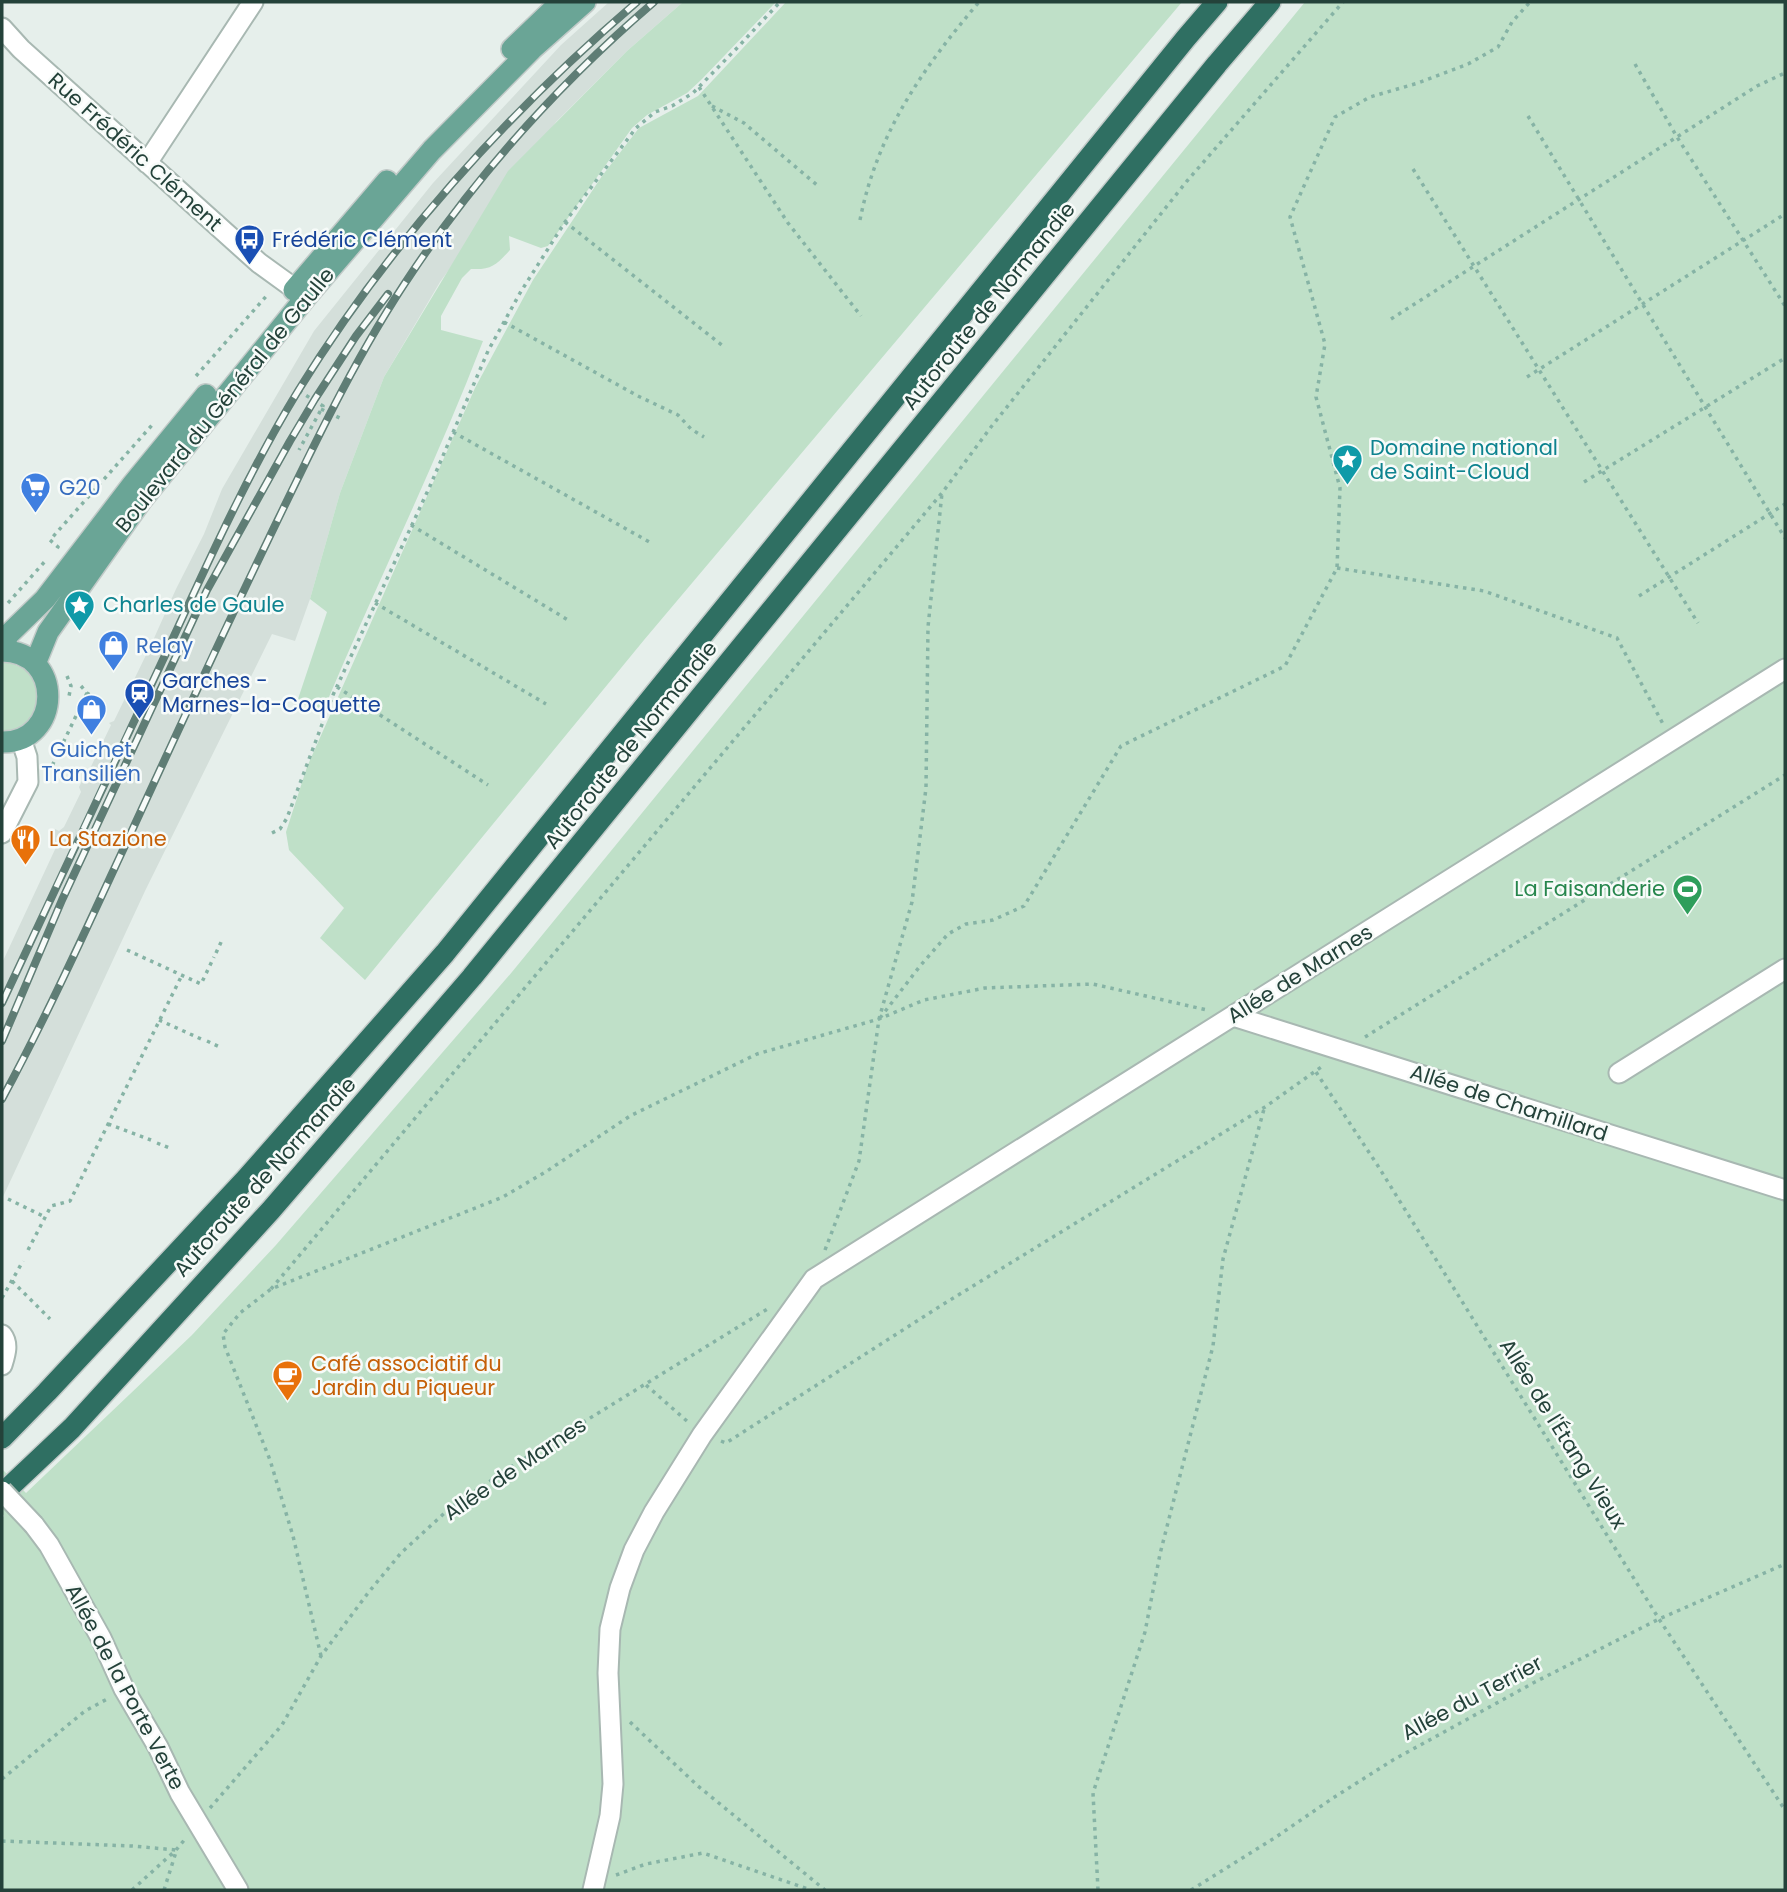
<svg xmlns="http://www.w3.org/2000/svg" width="1787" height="1892" viewBox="0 0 1787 1892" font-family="Poppins,sans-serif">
  <rect width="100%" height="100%" fill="#e6efeb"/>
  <path fill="#d4dfda" d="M609,2h74l-56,49 -71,71 -116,160 -56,95 -44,116 -30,106 -15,42 -23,-7 -127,257 -143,308v-236l56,-120 -8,-4 5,-10 4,2 5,-4 17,-35 -2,-5 4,-8h2l26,-54 -2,-2 5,-2 32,-66 -1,-5 -4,-3 2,-5 8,3 25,-56 28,-55 18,-45 92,-158 119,-148 128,-138z"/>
  <path fill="#bfe0c8" d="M683,2h93l-75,78 -14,13 -40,22 -15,13 -84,118 -7,2 -32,-12 1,14c-14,15 -18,20 -39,19l-9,9 -21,38v14l42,11c-48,125 -108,246 -160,370l-26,-9 30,-90 -17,-13 30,-106 44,-116 124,-206 119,-120z
    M786,2h396l-538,638 -279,340 -45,-42 24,-30 -55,-58 -3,-18 21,-65 168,-379 58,-108 69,-104 37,-48 59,-32z
    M1305,2h480v1888h-1783v-372l2,-2 -2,-3v-44l24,24 166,-158 84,-90 236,-273z
    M2,662c48,4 51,64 0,71z"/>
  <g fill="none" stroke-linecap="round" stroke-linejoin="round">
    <defs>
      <path id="minor" d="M2,28l19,21 238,214 47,34
        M147,163l106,-161
        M2,833l26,-51 -1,-25 -6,-18
        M1233,1016l552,174
        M1619,1073l166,-104
        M2,1335c7,9 3,20 0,30
        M34,1525l15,20 52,93 23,51 34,58 22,46 58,97
        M593,1890l17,-74 3,-32 -5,-111 2,-44 10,-41 14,-38 20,-38 48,-77 112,-156 971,-610"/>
      <path id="major" d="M512,49l49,-47
        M294,290l93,-109
        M2,646l7,-12 36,-35 88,-115 73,-89
        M2,651c62,0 60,92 0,91
        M35,664l13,-32 92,-130 166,-205 126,-147 100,-101 53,-47"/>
      <path id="highway" d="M2,1438l45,-46 199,-213 199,-226 741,-915 31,-36
        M2,1494l70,-66 199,-218 201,-233 745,-913 53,-62"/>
    </defs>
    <use href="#minor" stroke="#a8b8b2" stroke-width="23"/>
    <use href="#major" stroke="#c2cac8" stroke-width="24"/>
    <use href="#highway" stroke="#c2cac8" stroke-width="24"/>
    <path stroke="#86b3a5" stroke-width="3.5" stroke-dasharray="3.5 5" stroke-linecap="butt" d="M1635,64l42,73 108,169
      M699,87l89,136 73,93
      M712,106l32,17 73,62
      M1528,116l257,422
      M1413,169l285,454
      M860,220c17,-87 63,-152 119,-218
      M565,222l158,124
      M1391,319l366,-233 28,-13
      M504,322l134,74 40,19 13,14 13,8
      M196,376l73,-83
      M1527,377l258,-163
      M299,391l24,15 -24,44
      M321,409l23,11
      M453,432l200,112
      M1584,482l201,-124
      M411,525l157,95
      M57,548l1,-1 -8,-7 103,-116
      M1337,568l147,23 133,47 46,86
      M1639,596l146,-92
      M8,603l39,-44
      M375,603l171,101
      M67,676l4,10 -2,10
      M81,686l6,7 8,5
      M337,687l151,98
      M46,766l5,2 36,-75
      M272,833l8,-4 7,-11 46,-123 97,-209 58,-135 32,-58 45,-71 71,-94 19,-16 17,-6 21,-13 45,-46 42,-45
      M127,950l74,34 13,-27
      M216,953l7,-15
      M880,1018l40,-52 28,-32 18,-10 27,-4 31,-14 97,-160 164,-80 52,-98 3,-80 -24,-91 9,-53 -35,-127 45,-100 35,-20 48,-14 50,-19 30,-17 14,-25 18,-20
      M159,1020l42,19
      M1365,1037l420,-262
      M207,1041l15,7
      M1316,1072l62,94 281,453 126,191
      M108,1124l43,16
      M157,1143l15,6
      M8,1199l37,18
      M28,1250l23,-44 19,-5 112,-226
      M825,1250l34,-89 20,-142 33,-117 14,-114 2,-161 14,-134
      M12,1281l38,38
      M271,1289l671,-796 49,-66 196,-246 156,-179
      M2,1298l21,-37
      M646,1385l42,37
      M721,1441l5,2 216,-138 323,-198 59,-42
      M321,1656l-28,-120 -23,-76 -45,-113 -2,-13 17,-21 31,-24 232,-92 44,-26 83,-55 127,-62 122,-35 45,-19 61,-12 108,-4 114,26
      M630,1722l68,64 127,104
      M2,1779l83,-68 24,-13
      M210,1808l72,-83 39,-69 47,-63 33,-40 49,-45 67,-45 252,-155
      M2,1841l130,5 44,4
      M616,1875l30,-11 57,-11 108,37
      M132,1890l44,-40 10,-12
      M164,1890l12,-38
      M1098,1890l-5,-97 52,-161 15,-78 53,-208 10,-87 41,-150
      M1191,1890l85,-53 57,-39 60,-38 142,-78 124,-63 126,-55"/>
    <use href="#minor" stroke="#fff" stroke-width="19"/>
    <use href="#major" stroke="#6aa596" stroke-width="21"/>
    <use href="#highway" stroke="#2f6f62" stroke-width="21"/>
    <defs>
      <path id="rail" d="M2,1003c55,-118 110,-236 166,-354 40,-87 80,-176 130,-258 90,-146 209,-278 339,-389
        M2,1041l60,-141 145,-310 83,-149 25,-42 41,-63 32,-42
        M2,1099c46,-85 86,-174 127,-262 46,-100 92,-200 140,-299 44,-91 87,-183 144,-267 68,-101 149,-190 241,-269"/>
    </defs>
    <use href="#rail" stroke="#5f7d75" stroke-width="8"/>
    <use href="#rail" stroke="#f7fbf9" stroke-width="5" stroke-dasharray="16" stroke-linecap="butt"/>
    <defs>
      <path id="minor-bridge" d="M2,1491l32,34"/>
    </defs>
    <use href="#minor-bridge" stroke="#a8b8b2" stroke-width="23" stroke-linecap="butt"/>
    <use href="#minor-bridge" stroke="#fff" stroke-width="19"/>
  </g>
  <defs>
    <symbol id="bus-pin" viewBox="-11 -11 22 30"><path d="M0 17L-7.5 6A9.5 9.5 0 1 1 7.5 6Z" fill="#1a4fb4" stroke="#f7fbf9"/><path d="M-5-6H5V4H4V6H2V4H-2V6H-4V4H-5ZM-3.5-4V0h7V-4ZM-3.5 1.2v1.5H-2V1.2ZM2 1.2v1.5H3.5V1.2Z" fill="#fff"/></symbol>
    <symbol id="sight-pin" viewBox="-11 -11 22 30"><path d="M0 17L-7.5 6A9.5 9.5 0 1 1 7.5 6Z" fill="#0f9aa8" stroke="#f7fbf9"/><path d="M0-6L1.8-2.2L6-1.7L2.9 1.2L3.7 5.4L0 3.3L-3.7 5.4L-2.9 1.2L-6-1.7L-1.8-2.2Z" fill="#fff"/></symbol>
    <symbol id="supermarket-pin" viewBox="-11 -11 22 30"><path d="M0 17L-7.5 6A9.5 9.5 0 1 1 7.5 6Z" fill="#3f7fe0" stroke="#f7fbf9"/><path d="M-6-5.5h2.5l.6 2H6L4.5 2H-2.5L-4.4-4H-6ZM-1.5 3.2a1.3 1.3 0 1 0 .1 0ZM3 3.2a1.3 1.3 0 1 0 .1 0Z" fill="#fff"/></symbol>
    <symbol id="shop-pin" viewBox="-11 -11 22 30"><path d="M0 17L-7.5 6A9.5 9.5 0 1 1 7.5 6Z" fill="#3f7fe0" stroke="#f7fbf9"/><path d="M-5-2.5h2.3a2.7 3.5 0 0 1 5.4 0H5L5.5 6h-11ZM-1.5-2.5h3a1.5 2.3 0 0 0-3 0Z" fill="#fff"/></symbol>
    <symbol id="station-pin" viewBox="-11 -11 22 30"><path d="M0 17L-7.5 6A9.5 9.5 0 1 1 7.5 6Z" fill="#1a4fb4" stroke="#f7fbf9"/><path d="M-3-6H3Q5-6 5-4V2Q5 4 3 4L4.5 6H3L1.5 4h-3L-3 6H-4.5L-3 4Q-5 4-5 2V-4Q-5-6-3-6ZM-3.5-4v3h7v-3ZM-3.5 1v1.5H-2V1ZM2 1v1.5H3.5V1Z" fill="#fff"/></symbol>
    <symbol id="restaurant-pin" viewBox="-11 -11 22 30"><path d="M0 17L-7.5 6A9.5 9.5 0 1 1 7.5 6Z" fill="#e8710a" stroke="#f7fbf9"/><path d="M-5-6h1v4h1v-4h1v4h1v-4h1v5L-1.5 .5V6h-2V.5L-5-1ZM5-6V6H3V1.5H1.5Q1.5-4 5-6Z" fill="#fff"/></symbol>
    <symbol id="stadium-pin" viewBox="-11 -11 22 30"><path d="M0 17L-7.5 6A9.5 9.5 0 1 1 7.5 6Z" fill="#2e9e5b" stroke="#f7fbf9"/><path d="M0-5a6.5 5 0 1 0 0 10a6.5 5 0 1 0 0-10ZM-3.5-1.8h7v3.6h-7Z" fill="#fff"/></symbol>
    <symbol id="cafe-pin" viewBox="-11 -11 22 30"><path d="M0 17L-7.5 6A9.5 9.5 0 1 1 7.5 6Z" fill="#e8710a" stroke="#f7fbf9"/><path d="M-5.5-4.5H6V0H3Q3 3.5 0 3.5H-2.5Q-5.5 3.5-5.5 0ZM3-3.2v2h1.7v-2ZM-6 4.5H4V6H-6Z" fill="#fff"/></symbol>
  </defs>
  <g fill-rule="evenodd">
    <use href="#bus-pin" x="232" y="222" width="35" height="47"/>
    <use href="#sight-pin" x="1330" y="442" width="35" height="47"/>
    <use href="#supermarket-pin" x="18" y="470" width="35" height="47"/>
    <use href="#sight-pin" x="62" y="588" width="35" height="47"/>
    <use href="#shop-pin" x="96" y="628" width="35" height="47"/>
    <use href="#station-pin" x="122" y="676" width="35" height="47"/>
    <use href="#shop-pin" x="74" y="692" width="35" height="47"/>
    <use href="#restaurant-pin" x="8" y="822" width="35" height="47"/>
    <use href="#stadium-pin" x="1670" y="872" width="35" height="47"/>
    <use href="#cafe-pin" x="270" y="1358" width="35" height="47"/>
  </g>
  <g text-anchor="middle" stroke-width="5" stroke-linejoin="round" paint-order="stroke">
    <g font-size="21" fill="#24423a" stroke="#f7fbf9">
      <text transform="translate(135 152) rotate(42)" y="7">Rue Frédéric Clément</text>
      <text transform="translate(989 306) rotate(-51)" y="7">Autoroute de Normandie</text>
      <text transform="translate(225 400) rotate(-51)" y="7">Boulevard du Général de Gaulle</text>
      <text transform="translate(631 745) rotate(-51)" y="7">Autoroute de Normandie</text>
      <text transform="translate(1300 974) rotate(-32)" y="7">Allée de Marnes</text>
      <text transform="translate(1509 1103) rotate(18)" y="7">Allée de Chamillard</text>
      <text transform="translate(265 1177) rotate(-48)" y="7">Autoroute de Normandie</text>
      <text transform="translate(1563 1434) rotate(58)" y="7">Allée de l'Étang Vieux</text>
      <text transform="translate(515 1469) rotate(-34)" y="7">Allée de Marnes</text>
      <text transform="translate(125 1687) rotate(62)" y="7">Allée de la Porte Verte</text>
      <text transform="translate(1472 1698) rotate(-28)" y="7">Allée du Terrier</text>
    </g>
    <g font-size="21" fill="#164399" stroke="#f7fbf9" text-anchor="start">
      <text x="272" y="247">Frédéric Clément</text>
      <text x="162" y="688">Garches -<tspan x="162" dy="24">Marnes-la-Coquette</tspan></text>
    </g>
    <g font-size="21" fill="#0d838f" stroke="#f7fbf9" text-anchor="start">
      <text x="1370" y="455">Domaine national<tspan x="1370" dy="24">de Saint-Cloud</tspan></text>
      <text x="103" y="612">Charles de Gaule</text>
    </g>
    <g font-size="21" fill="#366cbe" stroke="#f7fbf9" text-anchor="start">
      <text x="59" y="495">G20</text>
      <text x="136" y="653">Relay</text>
      <text x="91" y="757" text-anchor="middle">Guichet<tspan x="91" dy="24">Transilien</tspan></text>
    </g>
    <g font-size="21" fill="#c56008" stroke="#f7fbf9" text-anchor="start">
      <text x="49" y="846">La Stazione</text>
      <text x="311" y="1371">Café associatif du<tspan x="311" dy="24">Jardin du Piqueur</tspan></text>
    </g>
    <g font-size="21" fill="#27864d" stroke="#f7fbf9" text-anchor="end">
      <text x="1665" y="896">La Faisanderie</text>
    </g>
  </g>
  <rect width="1787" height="1892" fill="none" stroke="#24423a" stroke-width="7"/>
</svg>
